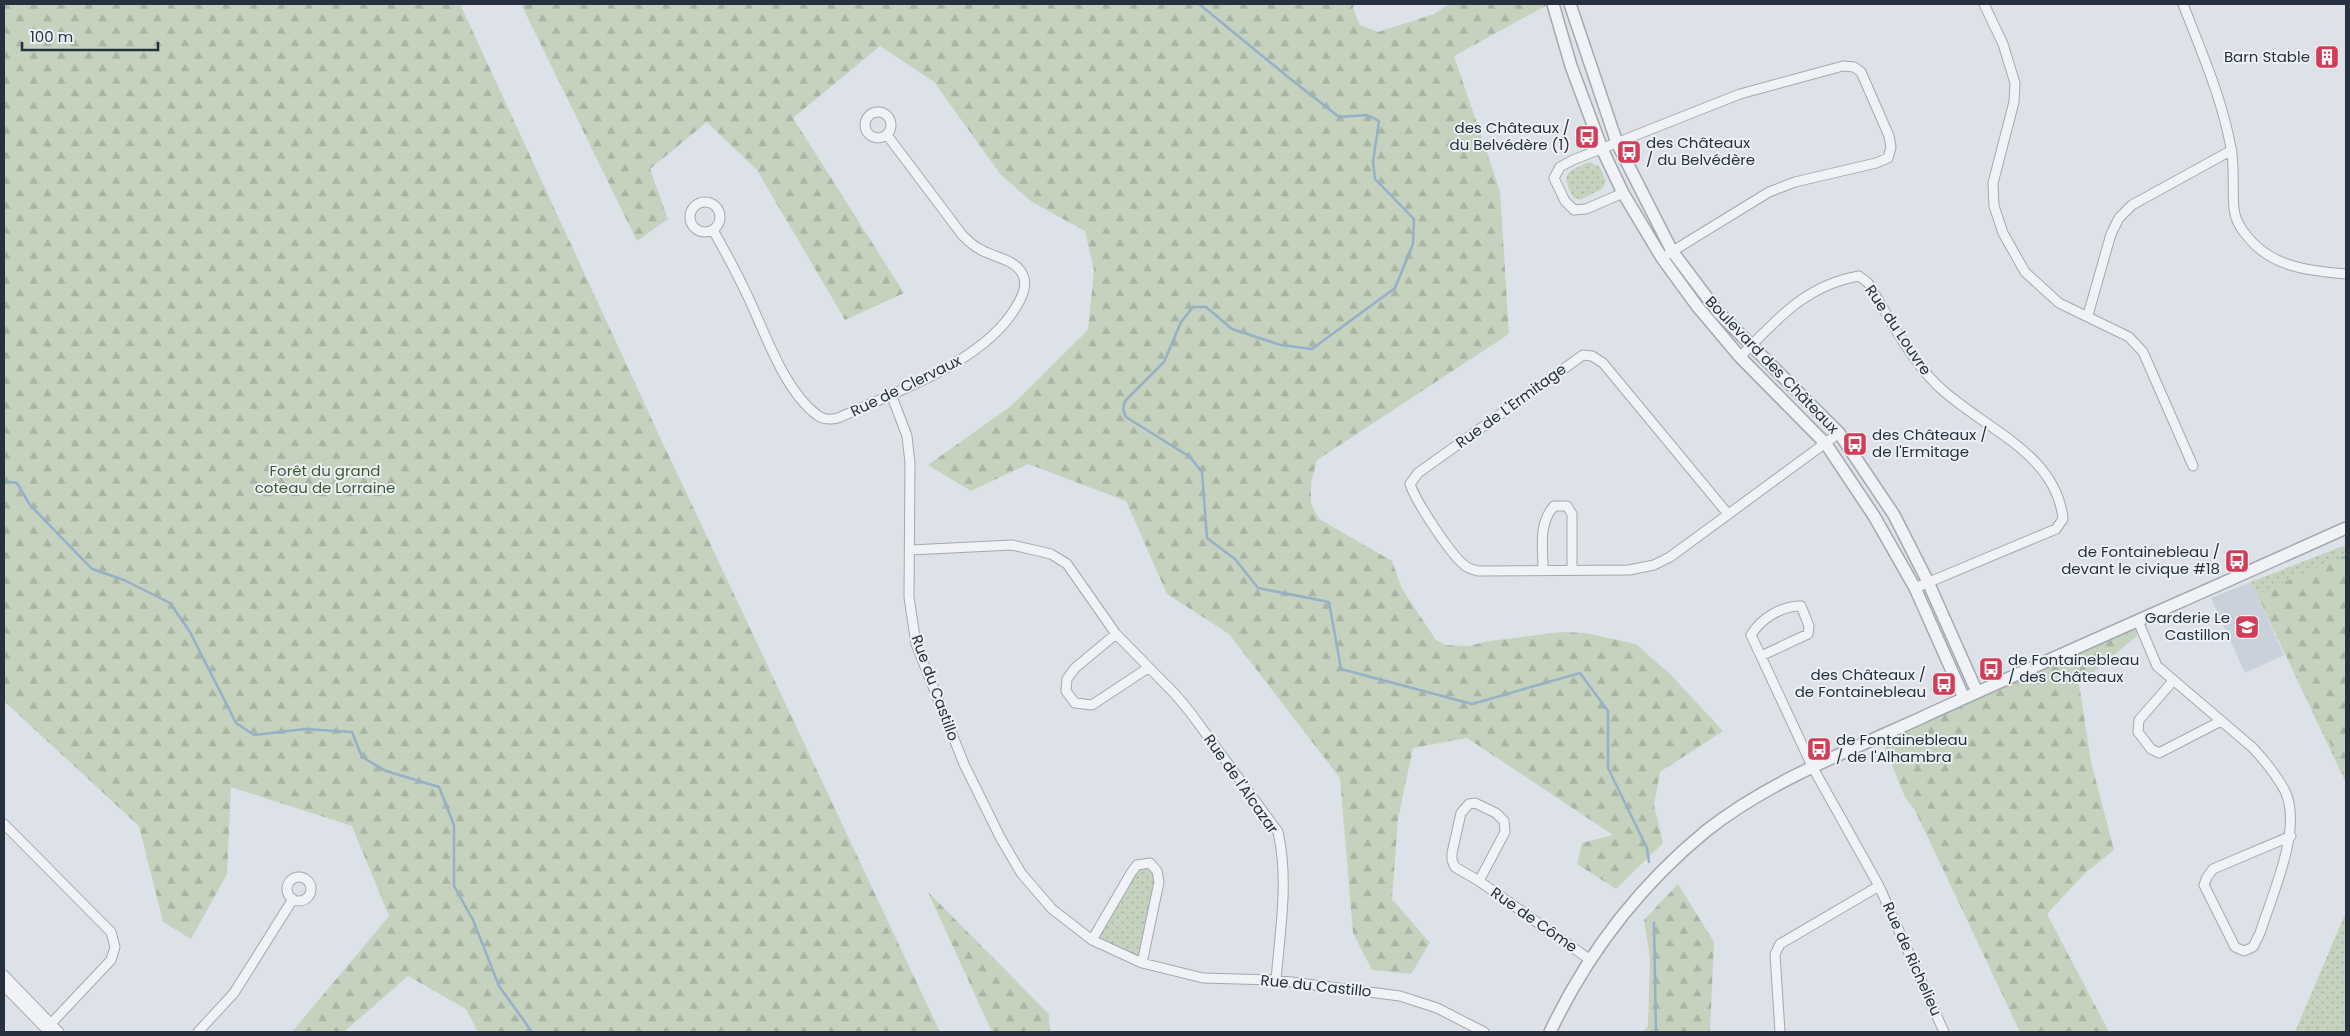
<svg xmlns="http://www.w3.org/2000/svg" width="2350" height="1036" viewBox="0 0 2350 1036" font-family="Poppins,sans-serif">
  <defs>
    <pattern id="grass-dots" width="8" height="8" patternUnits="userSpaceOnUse" patternTransform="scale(1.25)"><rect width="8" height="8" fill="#c4d2be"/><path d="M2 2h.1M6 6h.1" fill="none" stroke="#a8b5a4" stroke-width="1.8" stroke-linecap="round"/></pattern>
    <pattern id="forest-firs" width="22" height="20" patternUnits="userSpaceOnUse" patternTransform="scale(1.25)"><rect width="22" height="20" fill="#c4d2be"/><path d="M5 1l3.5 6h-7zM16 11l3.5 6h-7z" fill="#a8b5a4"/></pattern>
  </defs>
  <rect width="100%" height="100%" fill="#dde2e8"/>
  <path fill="#cbd1da" d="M2251,582l33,73 -39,18 -34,-75z"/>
  <path fill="url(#grass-dots)" d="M1589,162l10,4 7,15 -4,8 -22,11 -7,-3c-13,-24 -6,-25 16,-35z
    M2346,545v238l-95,-201z
    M1150,863l7,8 -15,92 -50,-23 39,-67z
    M2346,912v120h-51z"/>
  <path fill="url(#forest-firs)" d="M4,4h456l199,431 281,597h-462l-12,-23 -58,-33 -64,56h-52l97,-116 -37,-90 -121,-39 -4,87 -36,65 -28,-17 -24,-96 -135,-125z
    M521,4h833l-1,4 7,17 18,7 56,-18 15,-10h100l-95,52 46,135 9,143 -192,126 -6,23v21l8,15 73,42 10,28 34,51 10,5 23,1 20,-5 72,-9 24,1 51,11 34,30 53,57 -63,41 -6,33 9,38 -47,46 -39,-25 5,-21 31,-8 -146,-97 -54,10 -15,71 -6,80 38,44 -19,31 -39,-4 -19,-37 -13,-155 -111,-144 -62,-40 -41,-93 -98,-37 -57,27 -43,-26 83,-59 77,-76 6,-60 -9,-39 -53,-29 -31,-27 -67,-93 -54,-36 -87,72 111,175 -59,27 -88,-150 -50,-48 -57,47 18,50 -31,22z
    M2346,555v220l-89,-181z
    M2138,621l-1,15 -58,48 12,78 23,88 -30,24 -37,40 62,118h-89l-98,-207 -8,-16 -9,-12 -28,-68z
    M1678,884l36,58 -4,90h-67l5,-6 2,-68 -6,-38z
    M928,892l121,122 1,18h-58z"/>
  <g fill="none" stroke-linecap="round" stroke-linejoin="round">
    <path stroke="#97b0c9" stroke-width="2.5" d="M1199,4l89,73 51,40 28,-2 12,6 -6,41 2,17 39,40 -1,25 -18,44 -83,61 -31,-4 -49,-16 -26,-22h-13l-12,15 -17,40 -39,39 -2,8 3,8 64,40 12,15 5,66 28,21 23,29 71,14 12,67 131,35 108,-31 28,38v57l39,80 2,14
      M4,481l13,2 13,22 62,64 32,11 46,23 20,29 46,91 18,12 51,-6 47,3 10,25 24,14 53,16 15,38v61l19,34 26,66 33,46
      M1654,923l2,109"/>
    <defs>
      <path id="minor" d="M1984,4l19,40 12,39 -1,19 -21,81 1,23 9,27 22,39 34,31 70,34 14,15 50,114
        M2183,4c18,47 39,94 48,144 4,20 1,41 3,61 1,10 7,20 13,27 24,31 62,35 99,38
        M865 125a13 13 0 1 1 26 0a13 13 0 1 1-26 0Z
        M1623,193l-37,16 -12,1 -9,-9 -11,-23 6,-11 13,-7 167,-66 103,-28 11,1 7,5 28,64 2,11 -3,11 -12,5 -81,19 -26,10 -101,62
        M690 217a15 15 0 1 1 30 0a15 15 0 1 1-30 0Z
        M713,230c13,23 25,45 36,69 17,36 35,91 68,116 7,5 13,5 21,3 57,-26 146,-56 178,-111 5,-8 11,-19 8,-29 -6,-20 -32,-20 -46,-30 -6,-3 -10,-8 -15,-12l-76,-101
        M2088,315l23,-81 8,-16 13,-13 100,-55
        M1740,357c36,-37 66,-72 119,-81l9,7c21,34 40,73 68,101 43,43 120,67 127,135l-7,10 -141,59
        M891,394l16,42 3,27 -1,134 7,47 48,120 36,73 21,36 31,36 40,31 50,23 61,15 73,2 124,16 37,12 47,24
        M1728,514l-125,-151 -11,-7 -9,-1 -165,118 -8,11c5,16 43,75 57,83 3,2 8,3 11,4l151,-1 25,-5 16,-8 169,-124
        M910,550l102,-5 39,9 16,10 49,70 59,60 15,18 88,120c11,48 2,99 -2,148
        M1543,569c0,-22 -5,-45 11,-63h13l5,8v55
        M2138,621l19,45 96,82c12,13 24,28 32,43 18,37 -13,104 -25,142l-7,14 -9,4 -9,-4 -31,-62 3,-8 6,-8 78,-33
        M1116,634l-41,34 -8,11 -1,12 9,12 17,2 56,-37
        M1761,656l47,-22 1,-8 -8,-20c-19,0 -40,12 -50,29l62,133 66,118 65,146
        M2173,681l-34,39 -1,12 13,17 8,4 62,-32
        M4,824l107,108 4,15 -4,13 -65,69
        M287 889a12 12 0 1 1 24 0a12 12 0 1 1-24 0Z
        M1479,881l26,-49 -1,-11 -8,-8 -21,-10 -6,1 -8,9 -9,40v7l3,7 24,14 110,78
        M1092,940l39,-67 6,-8 13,-2 7,8 2,11 -17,81
        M4,975l55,57
        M4,986l45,46
        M198,1032l36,-39 59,-94
        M1780,1032l-5,-78 5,-10 99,-58"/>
      <path id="tertiary" d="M1553,4l18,62 31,83 21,44 39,65 35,48 43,51 86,87 48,72 41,72 49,110
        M1570,4l47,139 55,108 46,61 121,121 55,82 34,67 49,110
        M1550,1032c37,-78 89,-146 156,-201 64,-51 146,-81 219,-115 140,-64 281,-125 421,-188"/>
    </defs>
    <use href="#minor" stroke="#a2a9b2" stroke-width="11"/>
    <use href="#tertiary" stroke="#a2a9b2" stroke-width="14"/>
    <use href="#minor" stroke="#f0f2f6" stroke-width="9"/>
    <use href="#tertiary" stroke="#f0f2f6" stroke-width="11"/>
  </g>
  <defs>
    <symbol id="building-square" viewBox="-11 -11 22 22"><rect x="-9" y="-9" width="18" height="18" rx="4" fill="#d23d57" stroke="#edf0f5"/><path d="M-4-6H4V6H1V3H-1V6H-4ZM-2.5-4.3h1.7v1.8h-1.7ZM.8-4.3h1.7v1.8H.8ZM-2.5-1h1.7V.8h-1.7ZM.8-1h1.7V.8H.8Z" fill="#fff"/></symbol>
    <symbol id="bus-square" viewBox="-11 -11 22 22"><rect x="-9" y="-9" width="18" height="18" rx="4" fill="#d23d57" stroke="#edf0f5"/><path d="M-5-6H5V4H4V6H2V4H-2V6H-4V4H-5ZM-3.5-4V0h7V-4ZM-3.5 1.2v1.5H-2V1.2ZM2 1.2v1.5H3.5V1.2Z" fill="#fff"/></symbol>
    <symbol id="school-square" viewBox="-11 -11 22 22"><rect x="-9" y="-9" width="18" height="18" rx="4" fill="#d23d57" stroke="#edf0f5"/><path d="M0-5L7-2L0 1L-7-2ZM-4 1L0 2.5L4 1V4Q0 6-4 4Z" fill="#fff"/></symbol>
  </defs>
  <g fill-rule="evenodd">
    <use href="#building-square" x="2313" y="43" width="28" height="28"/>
    <use href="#bus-square" x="1573" y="123" width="28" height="28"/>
    <use href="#bus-square" x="1615" y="138" width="28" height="28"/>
    <use href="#bus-square" x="1841" y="430" width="28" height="28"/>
    <use href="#bus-square" x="2223" y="547" width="28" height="28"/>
    <use href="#school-square" x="2233" y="613" width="28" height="28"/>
    <use href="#bus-square" x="1977" y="655" width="28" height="28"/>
    <use href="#bus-square" x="1930" y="670" width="28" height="28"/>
    <use href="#bus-square" x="1805" y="735" width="28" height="28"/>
  </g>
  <g text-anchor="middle" stroke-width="4" stroke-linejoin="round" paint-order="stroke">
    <g font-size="15" fill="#26303f" stroke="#edf0f5" text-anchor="end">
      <text x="2310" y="62">Barn Stable</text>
      <text x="1570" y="133">des Châteaux /<tspan x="1570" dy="17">du Belvédère (1)</tspan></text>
      <text x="1646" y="148" text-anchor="start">des Châteaux<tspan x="1646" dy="17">/ du Belvédère</tspan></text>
      <text x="1872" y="440" text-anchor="start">des Châteaux /<tspan x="1872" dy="17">de l'Ermitage</tspan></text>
      <text x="2220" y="557">de Fontainebleau /<tspan x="2220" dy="17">devant le civique #18</tspan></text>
      <text x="2230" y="623">Garderie Le<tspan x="2230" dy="17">Castillon</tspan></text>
      <text x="2008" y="665" text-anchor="start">de Fontainebleau<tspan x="2008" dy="17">/ des Châteaux</tspan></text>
      <text x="1926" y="680">des Châteaux /<tspan x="1926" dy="17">de Fontainebleau</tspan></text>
      <text x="1836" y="745" text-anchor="start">de Fontainebleau<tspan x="1836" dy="17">/ de l'Alhambra</tspan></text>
    </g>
    <g font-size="15" fill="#26303f" stroke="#edf0f5">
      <text transform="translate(1898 330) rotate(56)" y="5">Rue du Louvre</text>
      <text transform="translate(1772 365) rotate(46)" y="5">Boulevard des Châteaux</text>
      <text transform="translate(906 386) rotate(-26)" y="5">Rue de Clervaux</text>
      <text transform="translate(1511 406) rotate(-36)" y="5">Rue de L'Ermitage</text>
      <text transform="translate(935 688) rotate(70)" y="5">Rue du Castillo</text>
      <text transform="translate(1241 784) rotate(55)" y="5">Rue de l'Alcazar</text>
      <text transform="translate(1534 920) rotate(35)" y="5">Rue de Côme</text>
      <text transform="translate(1912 959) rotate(66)" y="5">Rue de Richelieu</text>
      <text transform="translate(1316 986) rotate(6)" y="5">Rue du Castillo</text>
    </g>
    <g font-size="15" fill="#3b5b33" stroke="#edf0f5">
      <text x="325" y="476">Forêt du grand<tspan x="325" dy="17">coteau de Lorraine</tspan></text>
    </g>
  </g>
  <rect width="2350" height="1036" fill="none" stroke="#26303f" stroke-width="10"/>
  <path d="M22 42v8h136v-8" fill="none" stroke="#26303f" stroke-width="2.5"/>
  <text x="30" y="42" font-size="15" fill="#26303f" stroke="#edf0f5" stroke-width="4" paint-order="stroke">100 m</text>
</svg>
